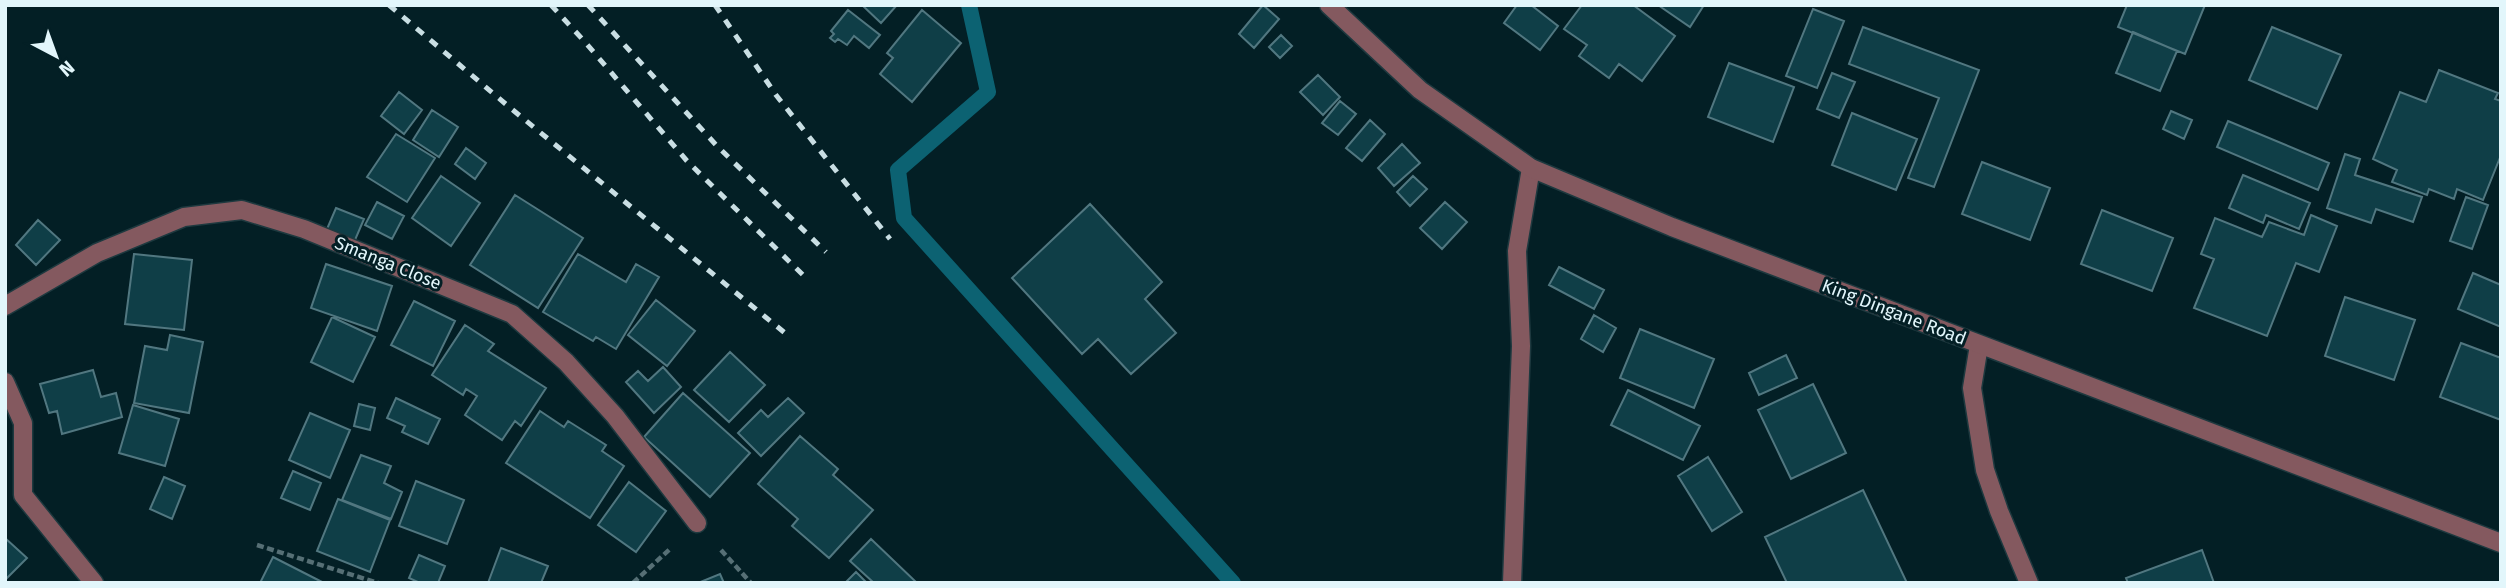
<svg xmlns="http://www.w3.org/2000/svg" width="2506" height="588" viewBox="0 0 2506 588" font-family="'Fira Sans',sans-serif">
  <rect width="100%" height="100%" fill="#031f25"/>
  <g fill="none" stroke-linecap="round" stroke-linejoin="round">
    <path stroke="#0c6272" stroke-width="16" d="M969,5l19,87 -90,78 6,48 329,365"/>
  </g>
  <path fill="#0f3e47" stroke="#517780" stroke-width="2" d="M862,5h35l-16,18z
    M1263,5l16,14 -25,29 -15,-14z
    M1517,5h14l27,21 -18,24 -36,-27z
    M1582,5h51l42,31 -33,45 -23,-17 -10,14 -30,-22 8,-11 -23,-16z
    M1658,5h46l-14,22z
    M2127,5h78l-20,49 -67,-27z
    M1813,9l31,12 -27,67 -31,-12z
    M848,10l32,25 -11,13 -15,-12 -7,9 -9,-6 -3,3 -5,-4 4,-4 -3,-3z
    M922,10l39,33 -49,59 -32,-28 13,-16 -6,-5z
    M1863,27l116,43 -45,117 -26,-9 31,-80 -90,-34z
    M2272,27l69,28 -24,54 -68,-29z
    M2133,32l44,19 -17,40 -44,-18z
    M1281,35l11,11 -12,12 -11,-11z
    M1729,63l65,24 -21,55 -65,-25z
    M2439,70l59,23 -3,6 6,2v54l-18,45 -26,-11 -3,10 -25,-10 -2,6 -35,-13 5,-12 -24,-11 27,-67 26,10z
    M1832,73l23,9 -16,36 -22,-9z
    M1318,75l22,22 -17,18 -23,-23z
    M399,92l23,18 -18,24 -23,-18z
    M1340,101l16,13 -18,21 -16,-12z
    M432,110l26,17 -19,30 -26,-17z
    M2171,111l21,9 -8,19 -21,-10z
    M1852,113l65,26 -21,51 -64,-25z
    M1370,120l15,14 -23,27 -16,-13z
    M2228,121l101,42 -11,27 -101,-43z
    M396,134l39,24 -28,44 -40,-25z
    M1402,144l18,19 -26,23 -16,-18z
    M466,148l20,15 -11,16 -20,-15z
    M2345,154l15,5 -5,16 67,22 -9,25 -37,-13 -5,14 -44,-15z
    M1982,162l68,26 -20,52 -68,-26z
    M2243,175l67,28 -11,26 -33,-14 -3,8 -34,-15z
    M441,176l39,27 -29,43 -39,-28z
    M1413,176l14,13 -17,17 -13,-14z
    M515,195l68,43 -45,70 -68,-43z
    M2466,197l22,8 -16,44 -22,-8z
    M377,202l27,14 -12,23 -27,-14z
    M1445,202l22,20 -25,27 -22,-21z
    M1090,204l72,78 -17,17 31,34 -45,41 -33,-35 -16,15 -70,-76z
    M336,208l28,11 -12,28 -28,-11z
    M2102,210l71,28 -21,53 -71,-27z
    M2311,215l26,11 -18,46 -23,-9 -29,73 -73,-28 20,-49 -13,-5 14,-36 47,19 7,-15 35,13z
    M38,220l22,20 -24,25 -20,-20z
    M134,254l58,6 -8,70 -59,-6z
    M578,254l48,28 10,-18 23,13 -43,72 -20,-12 -3,4 -50,-29z
    M326,264l66,22 -15,45 -66,-23z
    M1559,267l45,23 -10,19 -45,-24z
    M2473,273l28,12v42l-43,-18z
    M2345,297l70,23 -21,60 -69,-24z
    M656,300l39,31 -28,35 -39,-31z
    M414,301l41,20 -22,45 -42,-21z
    M1594,315l22,13 -13,24 -22,-13z
    M332,317l43,20 -22,45 -42,-20z
    M465,325l29,19 -6,7 58,37 -25,38 -6,-5 -13,19 -37,-25 12,-19 -11,-7 -3,6 -31,-20z
    M1640,329l74,30 -20,49 -74,-30z
    M170,335l33,7 -14,71 -55,-10 11,-57 22,4z
    M2461,343l40,15v62l-61,-23z
    M730,352l35,33 -36,37 -35,-32z
    M1786,355l11,23 -38,17 -10,-22z
    M663,367l18,20 -27,26 -28,-31 12,-11 10,10z
    M93,370l8,27 15,-4 6,24 -60,17 -5,-23 -8,2 -9,-29z
    M1813,384l33,69 -55,26 -33,-69z
    M1628,390l72,36 -17,34 -72,-35z
    M683,393l67,60 -40,44 -66,-60z
    M396,398l44,21 -12,25 -26,-12 3,-6 -18,-8z
    M788,398l16,15 -43,43 -23,-23 23,-23 7,7z
    M359,404l16,4 -5,22 -16,-4z
    M133,405l46,14 -14,47 -46,-13z
    M540,411l24,16 4,-6 38,24 -4,6 22,15 -34,52 -84,-55z
    M310,413l40,17 -20,48 -41,-18z
    M800,436l38,33 -5,6 40,35 -44,48 -37,-32 6,-7 -40,-35z
    M361,455l30,11 -7,17 18,9 -11,27 -49,-19z
    M1708,457l34,55 -30,19 -34,-55z
    M293,471l28,12 -11,27 -29,-12z
    M164,477l21,9 -13,33 -22,-10z
    M416,481l48,19 -17,44 -48,-18z
    M629,482l37,29 -30,41 -38,-27z
    M1863,490l44,93h-120l-22,-46z
    M338,499l52,21 -20,52 -53,-21z
    M5,538l22,20 -22,22z
    M871,539l45,43 -1,1h-41l-24,-22z
    M501,548l47,18 -7,17h-53z
    M2202,550l12,33h-86l-2,-5z
    M419,555l26,11 -7,17h-18l-11,-5z
    M273,557l51,26h-64z
    M856,572l11,11h-22z
    M720,574l4,9h-26z"/>
  <g fill="none" stroke-linecap="round" stroke-linejoin="round">
    <defs>
      <path id="service" d="M1512,583l9,-237 -4,-95 14,-83"/>
      <path id="minor" d="M5,306l92,-53 87,-36 58,-7 62,19 208,85 54,48 49,54 82,107
        M1979,345l-7,43 13,82 14,41 30,72
        M5,382l18,41v72l71,88"/>
      <path id="tertiary" d="M1329,5l91,85 111,78 141,59 829,316"/>
    </defs>
    <use href="#service" stroke="#1e393f" stroke-width="21"/>
    <use href="#minor" stroke="#1e393f" stroke-width="21"/>
    <use href="#tertiary" stroke="#1e393f" stroke-width="21"/>
    <path stroke="#566f75" stroke-width="4.5" stroke-dasharray="7 3.5" stroke-linecap="butt" d="M257,545l121,38
      M721,550l30,33
      M633,583l38,-35"/>
    <use href="#service" stroke="#84595f" stroke-width="18"/>
    <use href="#minor" stroke="#84595f" stroke-width="18"/>
    <use href="#tertiary" stroke="#84595f" stroke-width="18"/>
    <path stroke="#c9dee3" stroke-width="5" stroke-dasharray="9 9" stroke-linecap="butt" d="M389,5l119,101 277,227
      M551,5l34,37 102,119 116,114
      M588,5l129,141 109,106
      M715,5l61,90 114,144"/>
  </g>
  <g text-anchor="middle" stroke-width="6" stroke-linejoin="round" paint-order="stroke">
    <g font-size="18" fill="#e2f6fb" stroke="#031f25">
      <text transform="translate(388 263) rotate(22)" y="6">Smanga Close</text>
      <text transform="translate(1894 312) rotate(21)" y="6">King Dingane Road</text>
    </g>
  </g>
  <rect width="2506" height="588" fill="none" stroke="#e2f6fb" stroke-width="14"/>
  <g transform="translate(56 56) rotate(139)" stroke="#031f25" stroke-width="5" paint-order="stroke">
  <path d="M0-5L12 26L0 18L-12 26Z" fill="#e2f6fb"/>
  <text y="-10" font-size="19" font-weight="bold" text-anchor="middle" fill="#e2f6fb">N</text>
  </g>
</svg>
